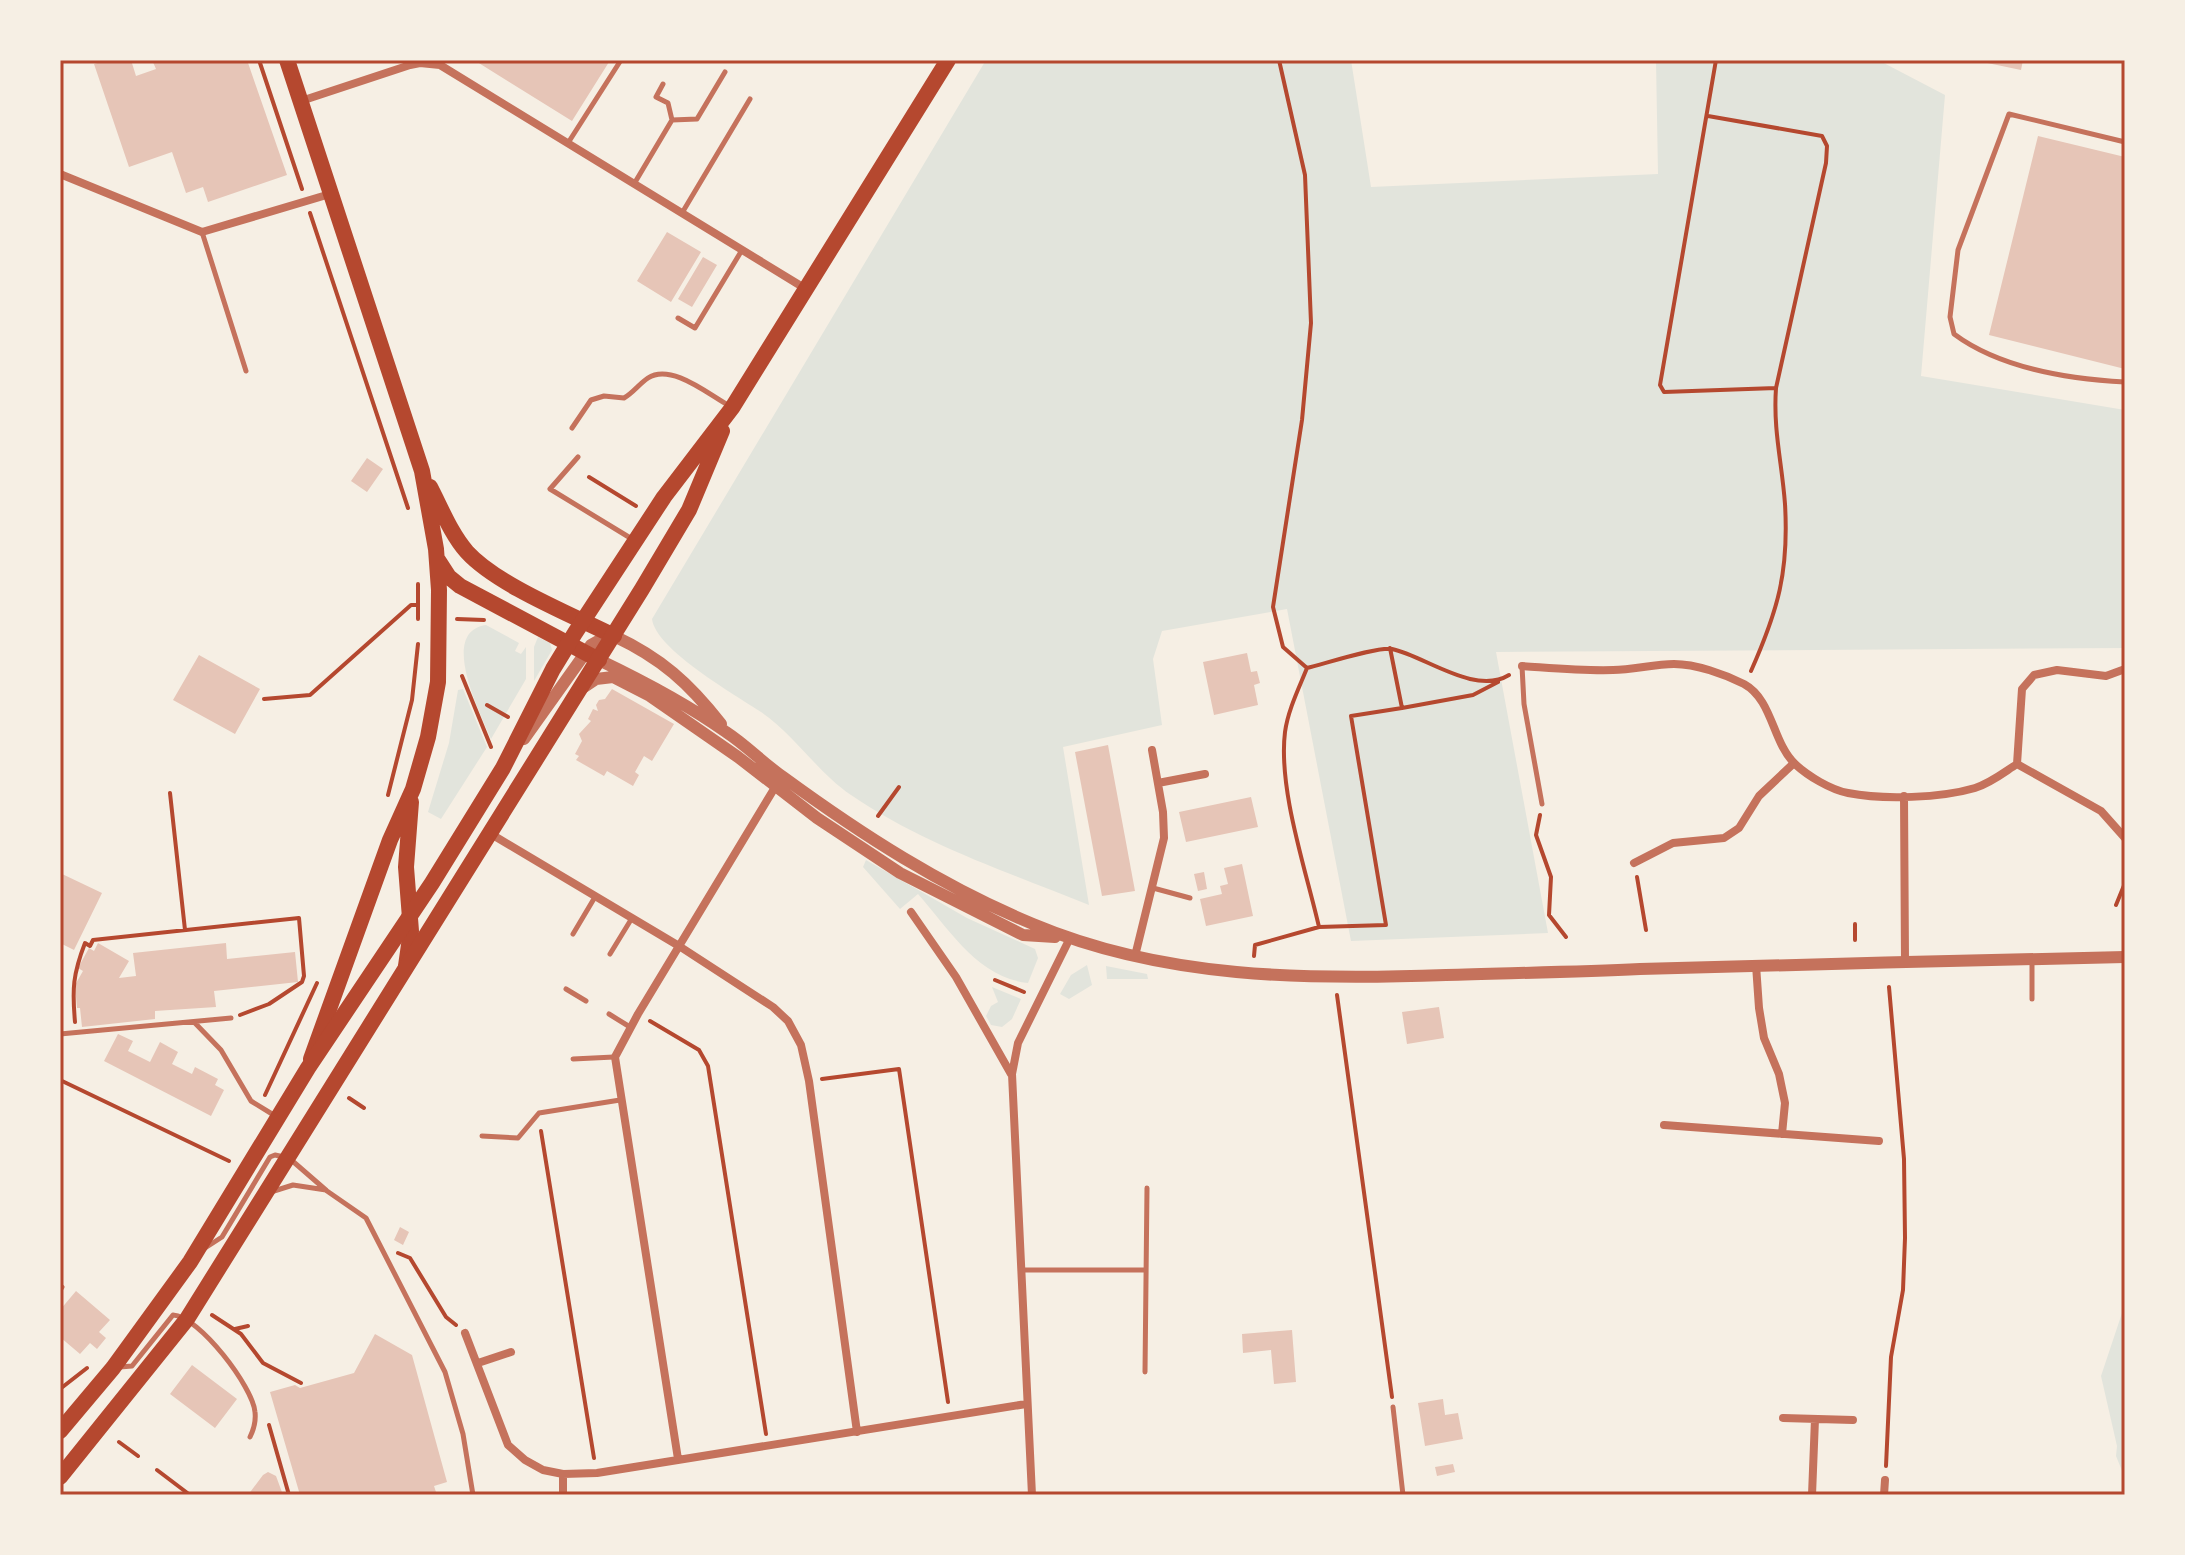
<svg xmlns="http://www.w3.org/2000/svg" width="2185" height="1555" viewBox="0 0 2185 1555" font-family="Montserrat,sans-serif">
  <rect width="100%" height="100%" fill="#f6efe4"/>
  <path fill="#e2e4dc" d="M986,60h365l20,127 287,-13 -2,-114h222l67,35 -24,281 204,34v238l-629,4 52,281 -197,8 -64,-332 -125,22 -9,28 9,66 -99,22 26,158c-81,-33 -165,-60 -238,-110 -34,-23 -56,-60 -90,-83 -25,-17 -105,-62 -109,-93z
    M486,625l33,18 -4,8 6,3 5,-7v32l-35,60c-10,-25 -53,-107 -5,-114z
    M538,637l12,6 2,7 -18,31v-34z
    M463,689l24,58 -46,72 -13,-7 21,-69 9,-53z
    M866,860l101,58 68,31 3,9 -10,25c-50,-5 -79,-54 -110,-89l-18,15 -37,-42z
    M1087,965l5,20 -23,14 -9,-5 11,-19z
    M1106,966l41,8 1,5h-41z
    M992,987l29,12 -9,20 -10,8 -11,-2 -5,-9 5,-10 7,-4z
    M2125,1304v174l-9,-22 1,-10 -16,-70z"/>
  <path fill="#e6c5b7" d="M107,60h24l5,16 20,-7 -4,-9h95l40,115 -79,27 -5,-15 -17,6 -14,-41 -43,15 -35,-103z
    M474,60h132l3,2 -37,59z
    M1973,60h50l-2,10z
    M2038,136l87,21v212l-136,-34z
    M667,232l34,20 -30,50 -34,-21z
    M703,257l14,8 -25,42 -14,-8z
    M367,458l16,11 -16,23 -16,-11z
    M1247,653l4,19 6,-1 3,12 -6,2 4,20 -44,10 -11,-53z
    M199,655l61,34 -25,45 -62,-34z
    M612,689l62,35 -22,37 -8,-5 -9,16 4,3 -6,11 -26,-15 -3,5 -28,-16 3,-4 -4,-2 7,-13 -3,-7 12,-13 -3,-2 5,-10 5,2 -2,-6 3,-5 6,-1z
    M1108,745l27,146 -33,5 -27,-144z
    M1251,797l7,30 -72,15 -7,-30z
    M1242,864l11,52 -47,10 -6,-27 22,-5 -2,-8 8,-2 -4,-16z
    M1204,872l3,17 -9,2 -4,-17z
    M60,873l42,20 -28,57 -14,-7z
    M98,943l31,18 -10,17 17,-2 -3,-23 93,-10 1,16 68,-7 3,30 -84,9 2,16 -61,4v8l-73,8 -2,-19h-3l-2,-23 8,-14 -5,-3 11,-20 5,3z
    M1439,1007l5,31 -37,6 -5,-32z
    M118,1034l15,7 -5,10 22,11 10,-20 18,10 -6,12 20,10 3,-7 23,12 -3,6 9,5 -13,26 -107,-55z
    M400,1227l9,5 -6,13 -9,-5z
    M76,1291l34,29 -11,12 7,6 -9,11 -7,-6 -10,11 -20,-17v-27z
    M1292,1330l4,52 -22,2 -3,-34 -28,3 -1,-19z
    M375,1334l37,21 35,127 -13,4 3,9h-137l-30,-103 25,-7 5,3 54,-15z
    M192,1365l45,34 -22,29 -45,-34z
    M1443,1399l2,16 13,-2 5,26 -38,7 -7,-43z
    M1453,1464l2,8 -18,4 -2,-9z
    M268,1472l8,4 7,19h-35l15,-20z"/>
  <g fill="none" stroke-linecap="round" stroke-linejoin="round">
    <path stroke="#b5482f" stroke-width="4" d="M259,60l43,129
      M1279,60l26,115 6,148 -9,97 -29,187 10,40 24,21c17,-4 72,-22 85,-19 33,7 83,47 117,26
      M1716,60l-56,325 4,7 112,-4
      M1708,116l114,20 5,10 -1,17 -50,225c-3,42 6,75 9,116 4,68 -7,106 -34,167
      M310,213l98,295
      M589,477l47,29
      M418,584v35
      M457,619l27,1
      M1390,648l12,60 71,-13 25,-13
      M462,676l29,71
      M264,699l46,-4 101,-90h7
      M487,705l21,12
      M170,793l15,137
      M388,795l24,-95 6,-56
      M1540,815l-4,20 15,42 -2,38 17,22
      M878,816l21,-29
      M1637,877l9,53
      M2116,905l9,-22
      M1855,924v16
      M1319,927l67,-2 -35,-209 51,-8
      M1254,956l1,-11 64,-18c-13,-57 -41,-138 -34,-195 3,-22 14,-44 22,-64
      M995,980l29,12
      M1337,995l55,402
      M650,1021l49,29 9,16 58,368
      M75,1022c-3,-33 -2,-48 10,-79l5,3 3,-6 206,-22 5,58 -2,6 -33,22 -29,11
      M822,1079l77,-10 49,333
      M60,1080l169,81
      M265,1095l52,-112
      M349,1098l15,10
      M541,1131l53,327
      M398,1253l12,5 36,59 10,8
      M212,1315l29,19 22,29 38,20
      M235,1329l13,-3
      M60,1389l27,-21
      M269,1425l20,70
      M119,1442l19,14
      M1886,1466l5,-109 12,-67 2,-52 -1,-79 -15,-172
      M157,1470l33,25"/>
    <path stroke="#c5725c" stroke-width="5" d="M663,84l-7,13 12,6 4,17
      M2125,142l-116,-28 -51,136 -8,67 4,17c47,35 114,45 171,48
      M568,143l53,-83
      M634,184l38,-64 25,-1 28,-47
      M682,213l68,-114
      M202,232l44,139
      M678,318l17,10 47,-78
      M572,428l19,-28 13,-4 20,2c9,-5 15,-14 24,-20 23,-15 60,16 80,27
      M578,457l-28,32 82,50
      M1522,666l2,38 18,100
      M1153,888l37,10
      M573,934l22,-37
      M610,954l22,-36
      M2032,960v39
      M566,989l20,12
      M609,1014l21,13
      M194,1022l27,28 30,51 26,16
      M60,1034l171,-16
      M573,1059l41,-2
      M482,1136l36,2 21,-25 81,-13
      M274,1191l19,-6 33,5
      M205,1248l17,-11 48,-80 5,-2 14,3 38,33 39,27 79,154 18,62 10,61
      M1023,1270h122
      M60,1290l2,-3
      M120,1367l12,-1 41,-51c26,1 80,72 82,97 1,9 -1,17 -5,25
      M1145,1372l2,-184
      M1393,1407l10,88"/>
    <path stroke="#c5725c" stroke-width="8" d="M301,101l109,-36 10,-2 20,2 366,224
      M60,174l142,58 128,-38
      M1522,666c30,2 61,5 91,4 20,0 41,-6 61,-6 22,0 50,10 70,20 29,16 28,58 51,80 13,12 36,26 53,29 35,7 93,5 127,-5 16,-5 28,-15 42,-24l5,-75 12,-14 23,-5 49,6 19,-7
      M2017,764l84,47 24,27
      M1158,783l47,-9
      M1904,796l1,165
      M491,834l188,112 94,61 15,14 13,24 8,36 48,351
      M1634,863l39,-20 51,-5 15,-10 20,-32 35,-33
      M911,912l45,65 55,97
      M1135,956l29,-118 -1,-26 -11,-62
      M1756,965l3,43 5,30 15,36 6,29 -3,31
      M1664,1125l215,16
      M465,1333l43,112 17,15 18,10 20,4 34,-1 429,-69
      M478,1363l33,-11
      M1783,1418l70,2
      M678,1459l-63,-402 23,-43 139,-230
      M563,1495v-21
      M1032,1495l-20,-421 6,-31 52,-105
      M1812,1495l3,-76
      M1884,1495l1,-15"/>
    <path stroke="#c5725c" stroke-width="12" d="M599,660c44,21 88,44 127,72 20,13 37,31 57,45 78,57 160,110 250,147 131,55 274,56 413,51 65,-2 130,-3 194,-6 162,-5 323,-8 485,-12
      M584,687l12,-8 17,-2 37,19 88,61 79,61 83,55 123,62 32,2
      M524,739l67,-94 16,-9h7c47,22 75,47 107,88"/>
    <path stroke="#b5482f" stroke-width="16" d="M287,60l135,411 14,78 3,41 -1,92 -10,55 -15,52 -23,51 -79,219
      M430,487c11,21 21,47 37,65 30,33 105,63 147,84
      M438,560l11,17 11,9 139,74
      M406,966l5,-35 -5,-64 5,-65"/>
    <path stroke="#b5482f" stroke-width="16" d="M60,1431l53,-63 77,-106 118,-194 124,-185 71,-115 50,-99 22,-36 89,-136 68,-89 216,-348
      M60,1477l127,-158 455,-730 47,-79 33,-79"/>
  </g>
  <rect width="2185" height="1555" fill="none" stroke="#f6efe4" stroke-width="124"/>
  <rect x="62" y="62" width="2061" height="1431" fill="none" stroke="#b5482f" stroke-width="3"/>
</svg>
